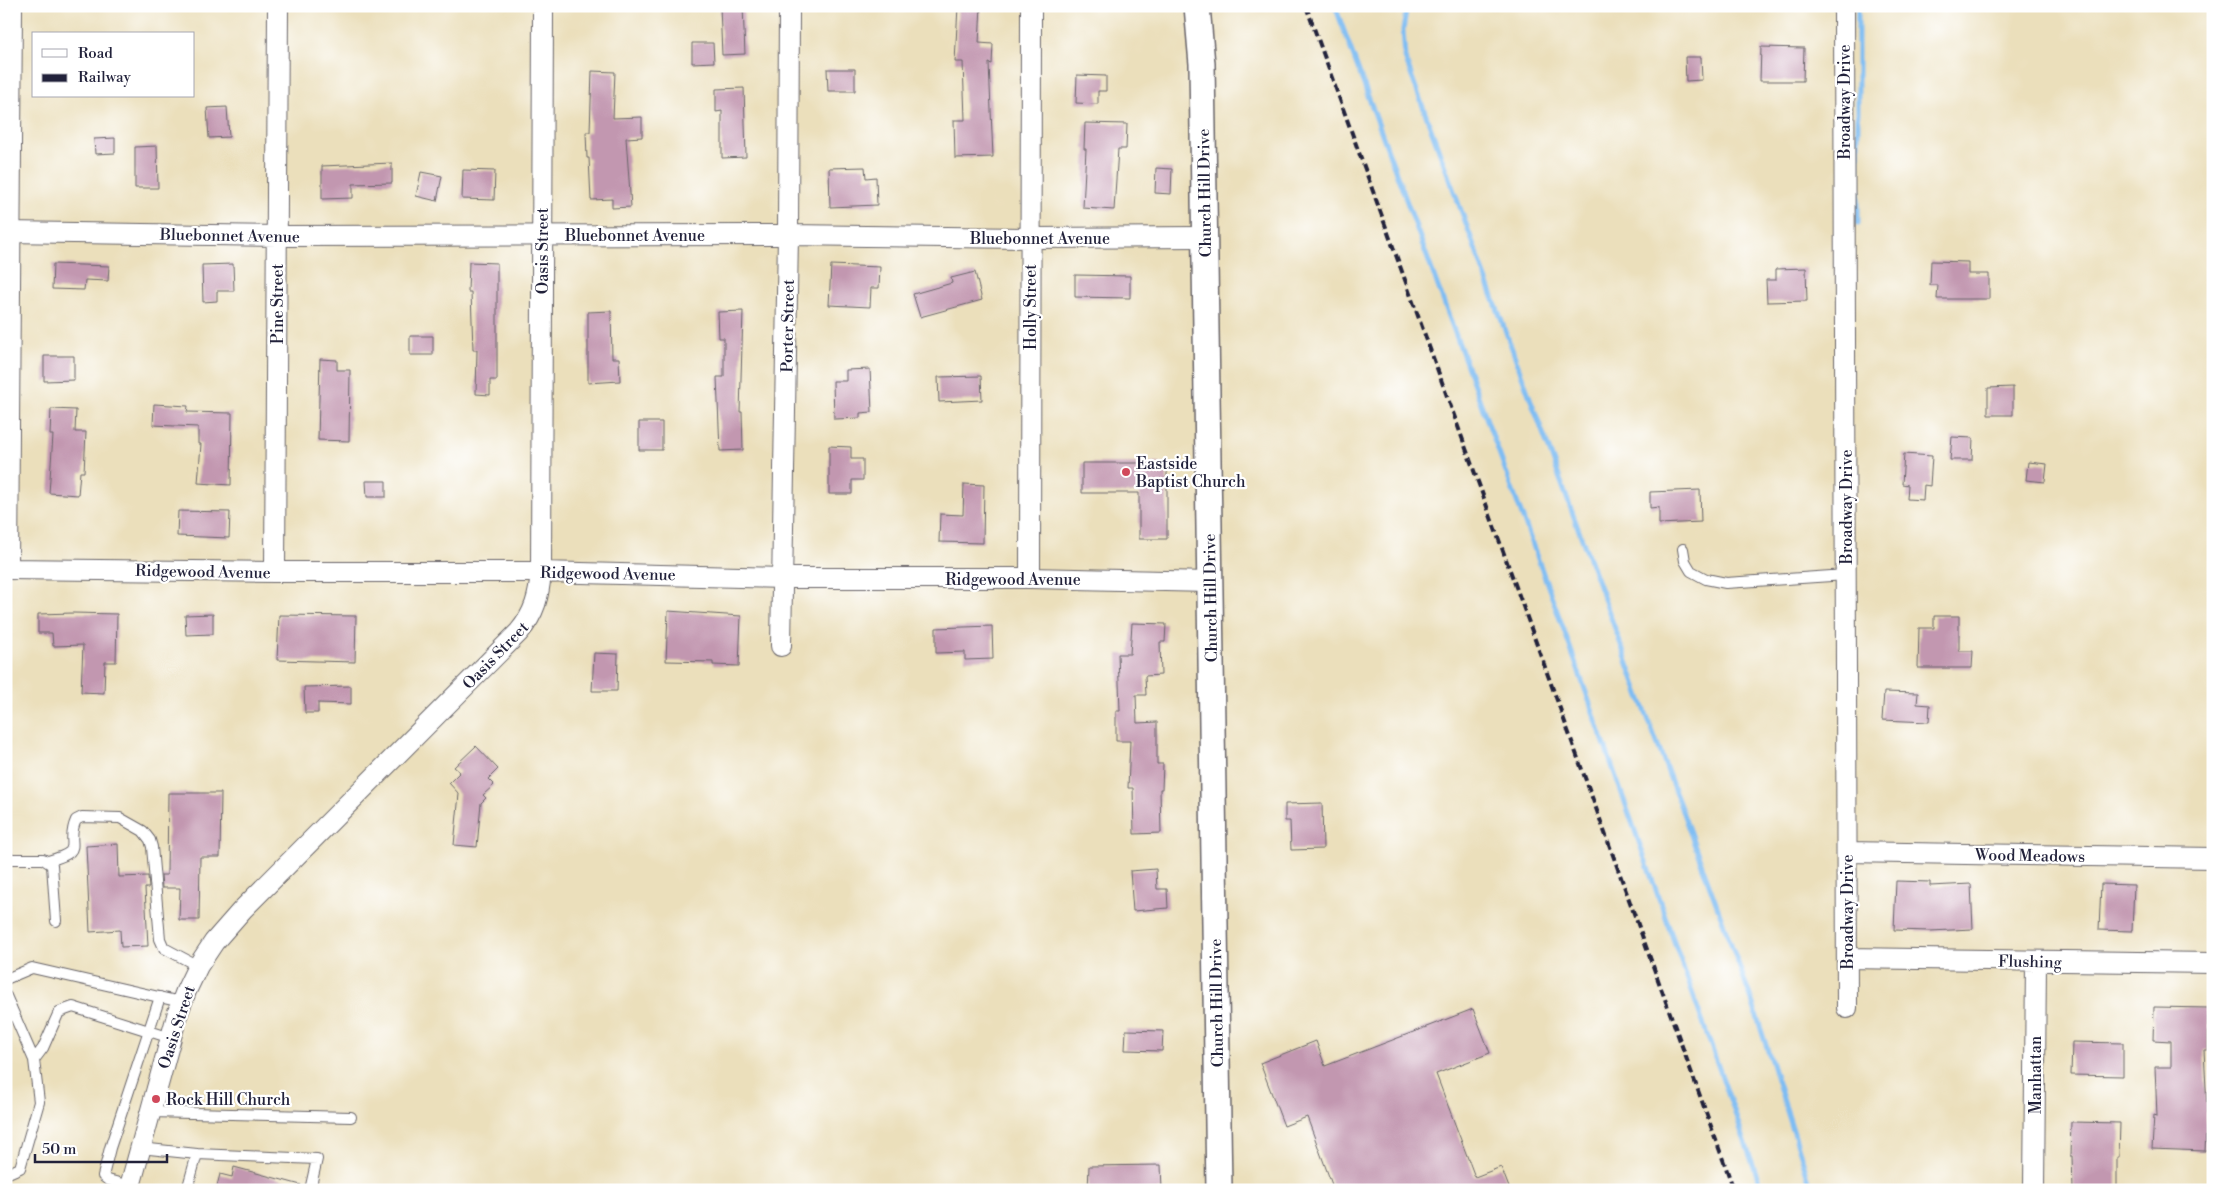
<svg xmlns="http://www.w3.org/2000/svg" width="2219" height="1196" viewBox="0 0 2219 1196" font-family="'Libre Bodoni',serif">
  <rect width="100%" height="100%" fill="#fff"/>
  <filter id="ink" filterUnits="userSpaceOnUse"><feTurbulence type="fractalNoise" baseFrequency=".02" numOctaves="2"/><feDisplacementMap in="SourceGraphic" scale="10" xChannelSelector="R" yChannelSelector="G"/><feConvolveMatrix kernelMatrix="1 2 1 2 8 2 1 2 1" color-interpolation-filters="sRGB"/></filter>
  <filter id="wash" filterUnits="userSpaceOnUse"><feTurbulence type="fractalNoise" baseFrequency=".0096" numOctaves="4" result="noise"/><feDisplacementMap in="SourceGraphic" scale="20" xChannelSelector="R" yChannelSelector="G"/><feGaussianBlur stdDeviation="1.12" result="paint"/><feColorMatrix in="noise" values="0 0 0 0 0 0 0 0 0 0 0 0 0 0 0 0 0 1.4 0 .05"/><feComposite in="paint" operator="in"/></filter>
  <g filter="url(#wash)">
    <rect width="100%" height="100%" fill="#ebdfbb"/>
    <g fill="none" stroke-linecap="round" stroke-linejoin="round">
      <path stroke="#7fbdf3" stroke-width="5" d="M1335,6l229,624 198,560
        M1407,6l-4,24 2,28 347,943 60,189
        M1858,223v-217"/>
    </g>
    <g id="blocks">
      <path fill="#c297b0" d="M720,6h23l2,48 -23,1z
        M958,6h23l-2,37 14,1 -1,20 -3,-1 4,94 -38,1 -1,-38h11l-2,-58h-8z
        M692,43h21l1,19 -22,1z
        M1761,47l43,1 -1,33h-43z
        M1685,57h16l1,23 -16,1z
        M827,69h28v22h-27z
        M592,71l23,1 -2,46 29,-1v20l-16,1 5,69 -19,1v-9l-21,1 -2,-42h-2l-1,-26h4z
        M1077,75l29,1v15h-8v13l-22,-1z
        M744,88l2,69 -24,1v-47l-6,1v-23z
        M227,107l2,30 -20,1 -2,-30z
        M1085,123l42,1 -1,25h-8l-4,61 -31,-2 3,-59h-2z
        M115,138v15l-20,1 -1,-15z
        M157,146l1,42h-23v-41z
        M392,163v20l-39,1v14l-31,1v-33z
        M865,167l1,11 10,-1 1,28 -47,2 -1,-39z
        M1156,168l16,1 -1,25 -16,-1z
        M463,170l32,1 -1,29 -32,-1z
        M421,172l21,4 -5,25 -21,-5z
        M1931,261l37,1v12h21v25h-52l1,-14h-8z
        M469,262l28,1v117h-7v15l-14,-1 1,-44h-4l-2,-58h-3z
        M53,264l56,2 -1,15 -23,-1 -1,10 -32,-1z
        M233,264l1,27h-17v10l-14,1 -1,-37z
        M831,265l49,2 -1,21h-8l-1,19 -41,-2z
        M1806,268l1,33 -40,1 -1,-22h10v-11z
        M975,272l7,28 -62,17 -7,-23 39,-11 -1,-5z
        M1075,275l55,1v22l-55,-1z
        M611,311l1,47h7l1,23 -32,2v-71z
        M743,311l-3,101h2l1,38 -23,1 -3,-74h7v-39h-5l-1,-26z
        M410,336h23v19h-23z
        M44,356h30v24l-30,1z
        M320,359l17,1v10h13l-1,71 -31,-1z
        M870,369l2,43 -12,1v5l-26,1 -1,-38h13v-11z
        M981,376l1,24 -43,2 -1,-25z
        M2013,387v28h-25v-27z
        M154,404l34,2 -1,6 45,1 -1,72 -33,-2 3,-39h-3v-17l-45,-2z
        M51,409l25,1 -1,22h11l-2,40h-4l-2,23 -29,-2 4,-58h-3z
        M639,422h23v28h-23z
        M1952,437l21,1 -1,22h-22z
        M829,446l22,1v12h12v21h-11v14h-23z
        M1904,454l28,2 -2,30 -6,-1 -1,15 -16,-1 1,-14 -6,-1z
        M2028,462l19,2 -2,18 -19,-2z
        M1082,463h85v76h-28v-46h-57z
        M366,481h20v16h-19z
        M964,484l20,1 -1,58 -44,-1 1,-28 23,1z
        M1700,490l1,32 -42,2v-17l-9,1v-16z
        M178,511l52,1 -1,26 -52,-2z
        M668,611l73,5 -2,50 -26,-1v-3l-47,-1z
        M73,613l44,1 -1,48h-11l-1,31 -23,-1 2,-47 -30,1 -1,-13h-14v-19z
        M213,614v20l-27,1 -1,-20z
        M279,615l77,1 -1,46 -78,-2z
        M1934,616h25v35h14l-1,17h-54l1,-40h15z
        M1132,623l34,1 -1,18h-5l1,33 -16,1 1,19h-10l1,28 20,-1v42h6l-1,25h-2l1,44 -27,1 -1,-46h-5l2,-47h-14v-30h4l-2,-57h12z
        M992,626l1,33 -28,1v-8l-29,1v-25z
        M594,653l24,1 -1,37h-25z
        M351,686v18l-33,-1v10h-13l-1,-26z
        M1884,692l34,1 -1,11 13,1 -1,17 -47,-2z
        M476,746l22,23 -10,10 6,6 -11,10 3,3 -5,5 -4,44 -23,-2 5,-51 -10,-11 11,-11 -6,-5z
        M168,793h53l-1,64h-20l-1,63h-20l1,-32h-18l-1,-13h6z
        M1322,803l1,46 -32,1 -1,-29h-5v-17z
        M118,844l1,33 29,-1 1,12h-4l3,58 -27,1 -1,-17 -30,2 -4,-86z
        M1156,869l1,20h10l1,19 -35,3 -3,-40z
        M1896,881l34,1v4l41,-2 2,45 -43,2 -36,-1z
        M2101,884l33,1 -2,46 -33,-1z
        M2154,1007l55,1 -1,42h-4l3,58 -2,43 -53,-2 2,-34 3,1 -2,-49h16v-26l-18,-1z
        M1473,1009l17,44 -54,21 39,103 26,-10 9,23h-176l-27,-73 -23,9 -24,-63 56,-22 9,25z
        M1126,1030l37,1 -1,20 -37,-1z
        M2072,1042l51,1v33l-52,-1z
        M2071,1122l49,1 -1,34h-2v33h-44l-1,-34h-2z
        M1161,1165l1,25h-74l1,-24z
        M234,1167l67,18v5h-85l4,-16 12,3z"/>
    </g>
  </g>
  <g filter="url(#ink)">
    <use href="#blocks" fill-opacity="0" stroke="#686468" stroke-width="1"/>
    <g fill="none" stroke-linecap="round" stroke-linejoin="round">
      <defs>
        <path id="service" d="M1683,549l2,12 6,10 15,8 20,4 120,-8
          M6,859h37l9,6 4,56
          M48,861c40,-11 16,-15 28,-41l6,-3 38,1 23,13 7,9 2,7 8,92 4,9 34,18
          M6,979l26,-11 149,34
          M6,996l28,64 5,42 -19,66 -14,6
          M34,1060l9,-12 16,-36 14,-5 98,31
          M151,1112l200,5
          M140,1148l57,6
          M130,1186l-22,-6 -5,-4 7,-28 50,-151
          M187,1190l10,-36 120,5 -7,31"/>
        <path id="minor" d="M1844,6l3,1002
          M6,232l271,4 511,-1 242,3 174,-1
          M6,569l269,3h266l242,6h247l180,4
          M8,569l4,-563
          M275,572l3,-566
          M1030,578l1,-572
          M781,646l7,-411 1,-229
          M1847,852l366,6
          M1847,958l366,5
          M129,1190l49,-178 8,-21 12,-25 16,-24 29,-33 276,-277c16,-19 20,-36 22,-60l2,-566
          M2034,1190l2,-229"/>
        <path id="tertiary" d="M1197,6l5,58 17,1126"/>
      </defs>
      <use href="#service" stroke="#686468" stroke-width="12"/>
      <use href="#minor" stroke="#686468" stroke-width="22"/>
      <use href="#tertiary" stroke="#686468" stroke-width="28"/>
      <use href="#service" stroke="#fff" stroke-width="10"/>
      <use href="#minor" stroke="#fff" stroke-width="20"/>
      <use href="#tertiary" stroke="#fff" stroke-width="25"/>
      <path stroke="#22223b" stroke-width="4" stroke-dasharray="8 4" stroke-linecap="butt" d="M1306,6l428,1184"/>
    </g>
  </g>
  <g fill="#d1495b" stroke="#fff" stroke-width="2">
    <circle cx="1126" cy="472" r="5"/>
    <circle cx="156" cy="1099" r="5"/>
  </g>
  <g text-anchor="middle" stroke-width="4.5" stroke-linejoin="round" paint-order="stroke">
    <g font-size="16" fill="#22223b" stroke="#fff">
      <text transform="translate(1844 102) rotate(-90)" y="6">Broadway Drive</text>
      <text transform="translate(1204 193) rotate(-91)" y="6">Church Hill Drive</text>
      <text transform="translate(230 235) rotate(1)" y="6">Bluebonnet Avenue</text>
      <text x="635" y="241">Bluebonnet Avenue</text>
      <text x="1040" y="244">Bluebonnet Avenue</text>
      <text transform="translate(542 251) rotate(-90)" y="6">Oasis Street</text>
      <text transform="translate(277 304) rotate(-90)" y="6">Pine Street</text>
      <text transform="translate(1030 307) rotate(-90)" y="6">Holly Street</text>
      <text transform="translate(787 326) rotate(-89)" y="6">Porter Street</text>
      <text transform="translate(1846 507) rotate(-90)" y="6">Broadway Drive</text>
      <text transform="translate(203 571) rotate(1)" y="6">Ridgewood Avenue</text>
      <text transform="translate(608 573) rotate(1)" y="6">Ridgewood Avenue</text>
      <text x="1013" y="585">Ridgewood Avenue</text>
      <text transform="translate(1210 598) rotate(-91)" y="6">Church Hill Drive</text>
      <text transform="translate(495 655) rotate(-46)" y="6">Oasis Street</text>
      <text transform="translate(2030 855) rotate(1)" y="6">Wood Meadows</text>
      <text transform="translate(1847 912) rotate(-90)" y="6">Broadway Drive</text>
      <text transform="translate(2030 961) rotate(1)" y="6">Flushing</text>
      <text transform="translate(1216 1003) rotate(-91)" y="6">Church Hill Drive</text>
      <text transform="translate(176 1027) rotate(-72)" y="6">Oasis Street</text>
      <text transform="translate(2035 1075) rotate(-90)" y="6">Manhattan</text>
    </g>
    <g font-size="16" fill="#22223b" stroke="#fff" text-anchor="start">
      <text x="1136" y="469">Eastside<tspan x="1136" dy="18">Baptist Church</tspan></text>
      <text x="166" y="1105">Rock Hill Church</text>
    </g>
  </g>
  <rect width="2219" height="1196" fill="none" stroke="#fff" stroke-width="25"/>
  <rect x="32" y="32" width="162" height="65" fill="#ffffff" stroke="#a7a7b1"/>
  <rect x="42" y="49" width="25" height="8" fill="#ffffff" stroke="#a7a7b1"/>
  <text x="78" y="58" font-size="15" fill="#22223b">Road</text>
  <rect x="42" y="74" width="25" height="8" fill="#22223b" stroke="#a7a7b1"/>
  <text x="78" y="82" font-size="15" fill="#22223b">Railway</text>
  <path d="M35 1154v8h132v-8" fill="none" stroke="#22223b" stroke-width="2.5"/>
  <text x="42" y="1154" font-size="15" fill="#22223b" stroke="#ffffff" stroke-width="4" paint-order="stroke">50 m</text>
</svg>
